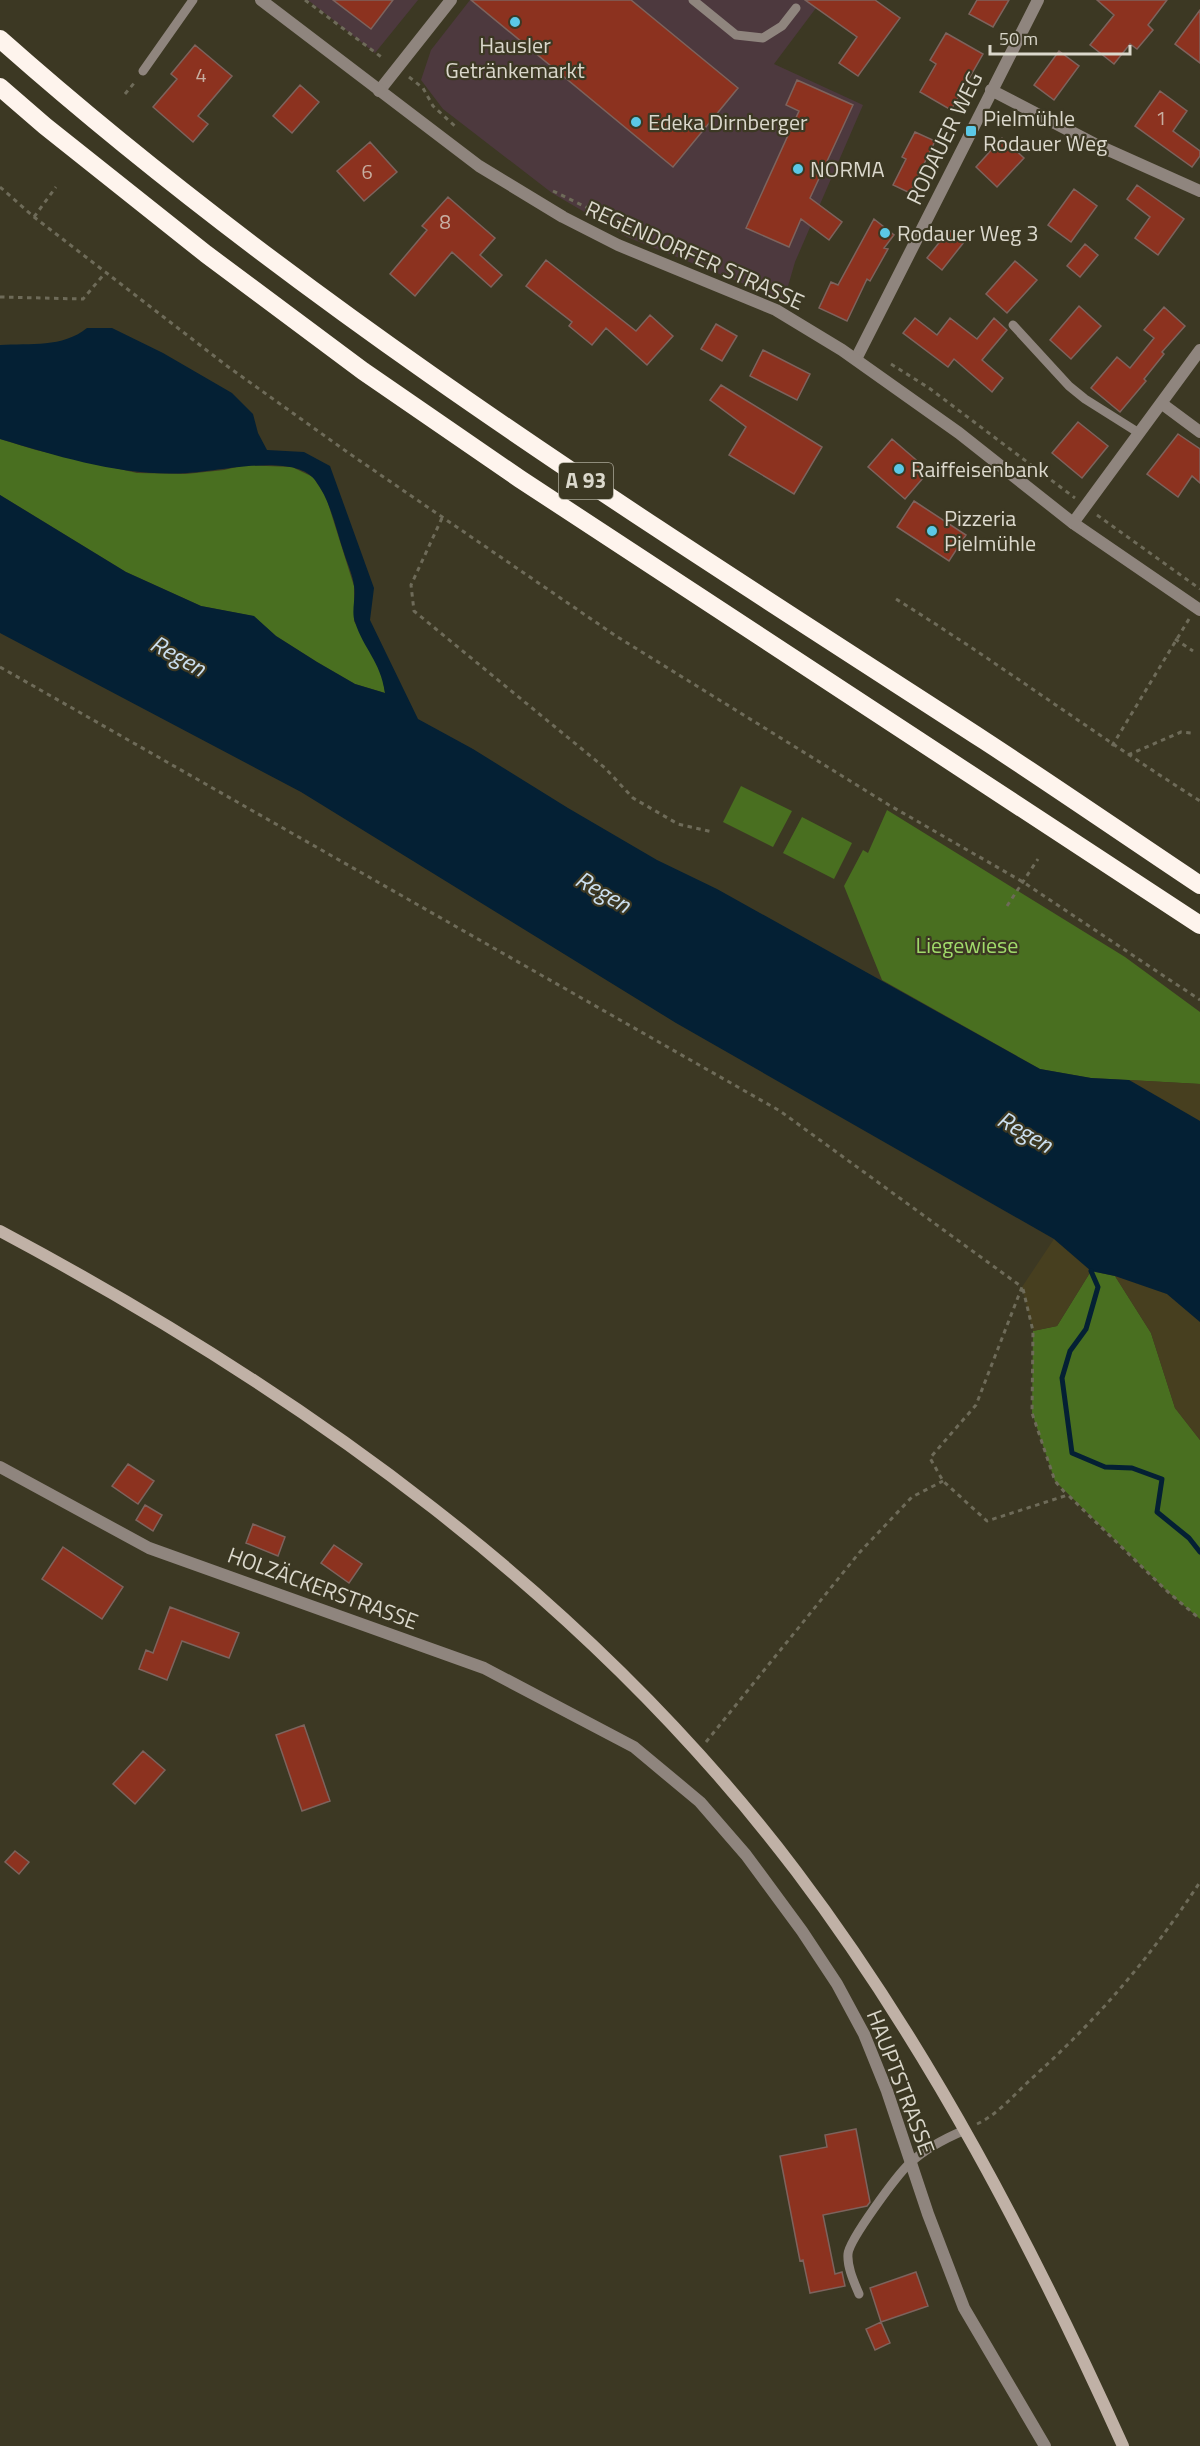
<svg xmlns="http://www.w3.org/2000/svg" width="1200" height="2446" viewBox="0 0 1200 2446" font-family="'Titillium Web',sans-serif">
  <rect width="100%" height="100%" fill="#3c3823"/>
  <path fill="#4d393e" d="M308,0h110l-43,53z
    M470,0h352l-48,64 89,41 -68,157 -11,38 -157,-63 -75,-44 -109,-84 -22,-29 10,-30z"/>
  <path fill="#496f20" d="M0,439l36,11 101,23 49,1 38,-4 21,-5 47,2 21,10 13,20 28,89v35l28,52 3,20 -30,-9 -38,-22 -41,-26 -23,-20 -52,-10 -75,-34 -126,-77z
    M741,786l51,25 -19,36 -50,-25z
    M887,810l238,147 75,55v72l-109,-6 -51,-9 -158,-89 -38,-94 19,-36 5,3z
    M802,817l50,26 -18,36 -51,-26z
    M1091,1271l24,5 36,57 24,75 25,32v179l-32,-27 -113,-111 -23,-68 1,-82 24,-5z"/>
  <path fill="#473f1f" d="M1129,1080l71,4v37z
    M1054,1239l37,32 -34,55 -24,5 -11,-44z
    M1115,1276l52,18 33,28v118l-25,-32 -24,-75z"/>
  <path fill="#042034" d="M87,328h25l51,25 69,40 21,21 5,19 9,17 37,2 26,14 44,122 -4,32 48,99 55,30 95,59 89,52 60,29 323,180 51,9 38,2 71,41v201l-33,-28 -52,-18 -24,-5 -37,-32 -378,-216 -375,-231 -301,-159v-138l126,77 75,34 53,10 22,20 41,26 38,22 30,9c-5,-33 -21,-43 -30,-71 -4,-10 1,-24 -1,-36 -1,-10 -6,-21 -9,-30 -9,-26 -14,-55 -30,-76 -21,-28 -97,-8 -128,-7 -63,4 -127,-16 -187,-34v-94c31,-2 62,3 87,-17z"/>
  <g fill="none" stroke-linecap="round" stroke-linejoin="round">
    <path stroke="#042034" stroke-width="5" d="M1091,1271l7,16 -12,42 -16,22 -8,27 10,75 33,14 27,1 30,11 -5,33 32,26 11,14"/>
  </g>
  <path fill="#8c321f" stroke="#7d635d" stroke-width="1.5" d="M333,0h60l-22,29z
    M471,0h160l107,88 -65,79z
    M805,0h70l25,18 -42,58 -19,-13 18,-26z
    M977,0h32l-16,27 -24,-13z
    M1097,0h70l-19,25 5,5 -16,19 -7,-5 -16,20 -24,-19 24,-30z
    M1200,10v53l-25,-19z
    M946,33l37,21 -32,56 -31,-18 16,-28 -6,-4z
    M195,45l37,31 -34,40 10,8 -15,18 -40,-35 24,-28 -6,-5z
    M1059,51l20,15 -25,34 -20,-15z
    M797,80l56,25 -43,93 32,24 -13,18 -28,-21 -12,28 -43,-19 53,-117 -13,-6z
    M300,85l19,17 -27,31 -19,-17z
    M1160,91l27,20 -14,20 27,20v5l-8,11 -57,-41z
    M915,132l20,9 -25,52 -17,-8 13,-26 -4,-2z
    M1002,138l22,20 -27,29 -21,-20z
    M370,142l27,30 -33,29 -27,-30z
    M1137,185l47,34 -26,36 -23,-17 15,-21 -23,-18z
    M1074,189l23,17 -26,36 -23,-17z
    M448,197l47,41 -15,17 22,20 -11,12 -39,-35 -37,44 -25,-22 37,-44 -5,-4z
    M874,219l20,16 -10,13 4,1 -18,32 -3,-2 -20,42 -28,-13 12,-26 7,3z
    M949,230l15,12 -22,28 -15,-12z
    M1085,244l13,11 -18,22 -13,-11z
    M546,260l90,71 14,-16 23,21 -26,29 -41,-37 -14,17 -23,-19 3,-4 -46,-36z
    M1015,261l22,19 -30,33 -21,-19z
    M1079,306l22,20 -30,33 -21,-19z
    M1164,307l21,19 -23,26 2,2 -20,25 2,2 -26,31 -29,-24 26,-31 13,11 24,-30 -10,-8z
    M915,318l22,17 13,-17 27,21 17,-21 13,12 -25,30 21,18 -11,14 -38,-33 -6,8 -45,-34z
    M716,324l21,12 -15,25 -21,-12z
    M763,350l47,24 -13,26 -47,-24z
    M721,385l101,62 -28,47 -65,-39 17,-28 -36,-27z
    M1078,422l30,24 -26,32 -30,-25z
    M1178,434l22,15v34l-8,-7 -14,21 -31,-23z
    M892,439l37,32 -24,28 -37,-32z
    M914,501l52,34 -17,26 -52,-34z
    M128,1464l26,17 -16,23 -26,-18z
    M145,1505l17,10 -9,16 -17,-11z
    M253,1524l32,13 -7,19 -32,-13z
    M334,1545l28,19 -13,19 -28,-20z
    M63,1547l60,40 -21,32 -60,-40z
    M170,1607l69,26 -10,25 -47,-17 -15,39 -28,-11 7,-19 7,3z
    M304,1725l26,76 -28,10 -26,-76z
    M143,1751l22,19 -30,34 -22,-20z
    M15,1851l14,11 -10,12 -14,-12z
    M856,2129l14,73 -3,4 -44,9 12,59 7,-2 3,14 -35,7 -7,-33 -3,1 -20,-105 47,-9 -2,-12z
    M916,2272l12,34 -47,16 -11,-34z
    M881,2322l9,21 -15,7 -9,-21z"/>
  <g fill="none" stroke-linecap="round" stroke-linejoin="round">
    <path stroke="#6e6b59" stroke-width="3" stroke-dasharray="4.5 4.5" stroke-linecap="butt" d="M305,0l79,59
      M409,77l14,11 10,18 24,22
      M125,94l10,-12
      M0,187l34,30 193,149 123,88 266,182 273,169 134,77 177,118
      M553,191l74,36 13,9
      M34,217l22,-30
      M0,297l83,2 22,-26
      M891,364l38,24 146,110
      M1097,515l103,74
      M442,518l-31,67 3,26 191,157 28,30 45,26 35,8
      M896,599c103,64 201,137 304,202
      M1175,639l18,12
      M0,667l780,444 242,176 -46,118 -46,53 13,23 44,40 81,-26 100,97 32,27
      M1112,746l77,-127
      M1128,755l53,-23 10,1
      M1007,906l31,-47
      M1023,1289l10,42 -1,82 23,68 12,14
      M706,1742l153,-189 53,-56 31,-16
      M977,2124c20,-9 37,-29 53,-44 68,-61 120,-122 170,-198"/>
    <path stroke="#8f857e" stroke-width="9" d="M693,0l43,35 27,3 19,-12 14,-18
      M143,71l50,-71
      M1013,325l56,61 16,13 54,34
      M859,2294c-5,-12 -12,-27 -11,-40 1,-14 49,-79 62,-91 15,-14 36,-25 55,-33"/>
    <path stroke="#8f857e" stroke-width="12" d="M991,90l106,55 103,46
      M379,91l72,-91
      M856,359l182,-359
      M1161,403l39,29
      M1073,523l127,-173
      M0,1467l149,81 335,120 150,79 66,55 46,53 56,76 35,53 27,50 23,57 41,123 36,94 81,138"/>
    <path stroke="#8f857e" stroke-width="12" d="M261,0l218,166 84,51 55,28 158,65 66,40 117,83 114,90 127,87"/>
    <path stroke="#c0b1a6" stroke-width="12" d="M0,1231c302,161 587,364 796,640 133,176 236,374 327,575"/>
    <path stroke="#fef4ed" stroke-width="18" d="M0,39c302,268 647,483 985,702 72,47 143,96 215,144
      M0,87l45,39 161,128 157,117 157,108 680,446"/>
  </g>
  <g fill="#5bc8e6" stroke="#3c3823" stroke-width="2">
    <circle cx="515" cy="22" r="6"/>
    <circle cx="636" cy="122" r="6"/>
    <rect x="965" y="125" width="12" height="12" rx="3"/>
    <circle cx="798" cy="169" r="6"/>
    <circle cx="885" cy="233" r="6"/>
    <circle cx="899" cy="469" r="6"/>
    <circle cx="932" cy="531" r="6"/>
  </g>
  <g text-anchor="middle" stroke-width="4.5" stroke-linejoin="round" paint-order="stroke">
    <g font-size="20" fill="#c7aea1">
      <text x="201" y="82">4</text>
      <text x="1161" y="125">1</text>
      <text x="367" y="179">6</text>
      <text x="445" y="229">8</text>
    </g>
    <rect fill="#3c3823" stroke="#aba899" stroke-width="1.5" x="559" y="463" width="54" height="36" rx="4.5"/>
    <g font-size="21" font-weight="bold" fill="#dbd8cc">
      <text x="586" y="488">A 93</text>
    </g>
    <g font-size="22" fill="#dbd8cc" stroke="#3c3823" text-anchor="start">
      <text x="515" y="53" text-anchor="middle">Hausler<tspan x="515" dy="25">Getränkemarkt</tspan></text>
      <text x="983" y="126">Pielmühle<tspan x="983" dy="25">Rodauer Weg</tspan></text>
      <text x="648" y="130">Edeka Dirnberger</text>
      <text x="810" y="177">NORMA</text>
      <text x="897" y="241">Rodauer Weg 3</text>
      <text x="911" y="477">Raiffeisenbank</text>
      <text x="944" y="526">Pizzeria<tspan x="944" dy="25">Pielmühle</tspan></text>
    </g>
    <g font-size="22" fill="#dbd8cc" stroke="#3c3823">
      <text transform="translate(944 138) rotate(-64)" y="8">RODAUER WEG</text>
      <text transform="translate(695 255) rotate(24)" y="8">REGENDORFER STRASSE</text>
      <text transform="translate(323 1588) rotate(20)" y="8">HOLZÄCKERSTRASSE</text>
      <text transform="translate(901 2082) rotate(69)" y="8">HAUPTSTRASSE</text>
    </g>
    <g font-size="22" fill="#a0da6a" stroke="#3c3823">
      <text x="967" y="953">Liegewiese</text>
    </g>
    <g font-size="24" font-style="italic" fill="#cce0f1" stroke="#3c3823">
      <text transform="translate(178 656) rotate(29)" y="8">Regen</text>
      <text transform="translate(603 892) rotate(30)" y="8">Regen</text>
      <text transform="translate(1025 1132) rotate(30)" y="8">Regen</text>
    </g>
  </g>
  <path d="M990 45v9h140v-9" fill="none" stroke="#dbd8cc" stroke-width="3"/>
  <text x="999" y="45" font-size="18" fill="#dbd8cc" stroke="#3c3823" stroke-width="4.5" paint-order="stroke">50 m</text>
</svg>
